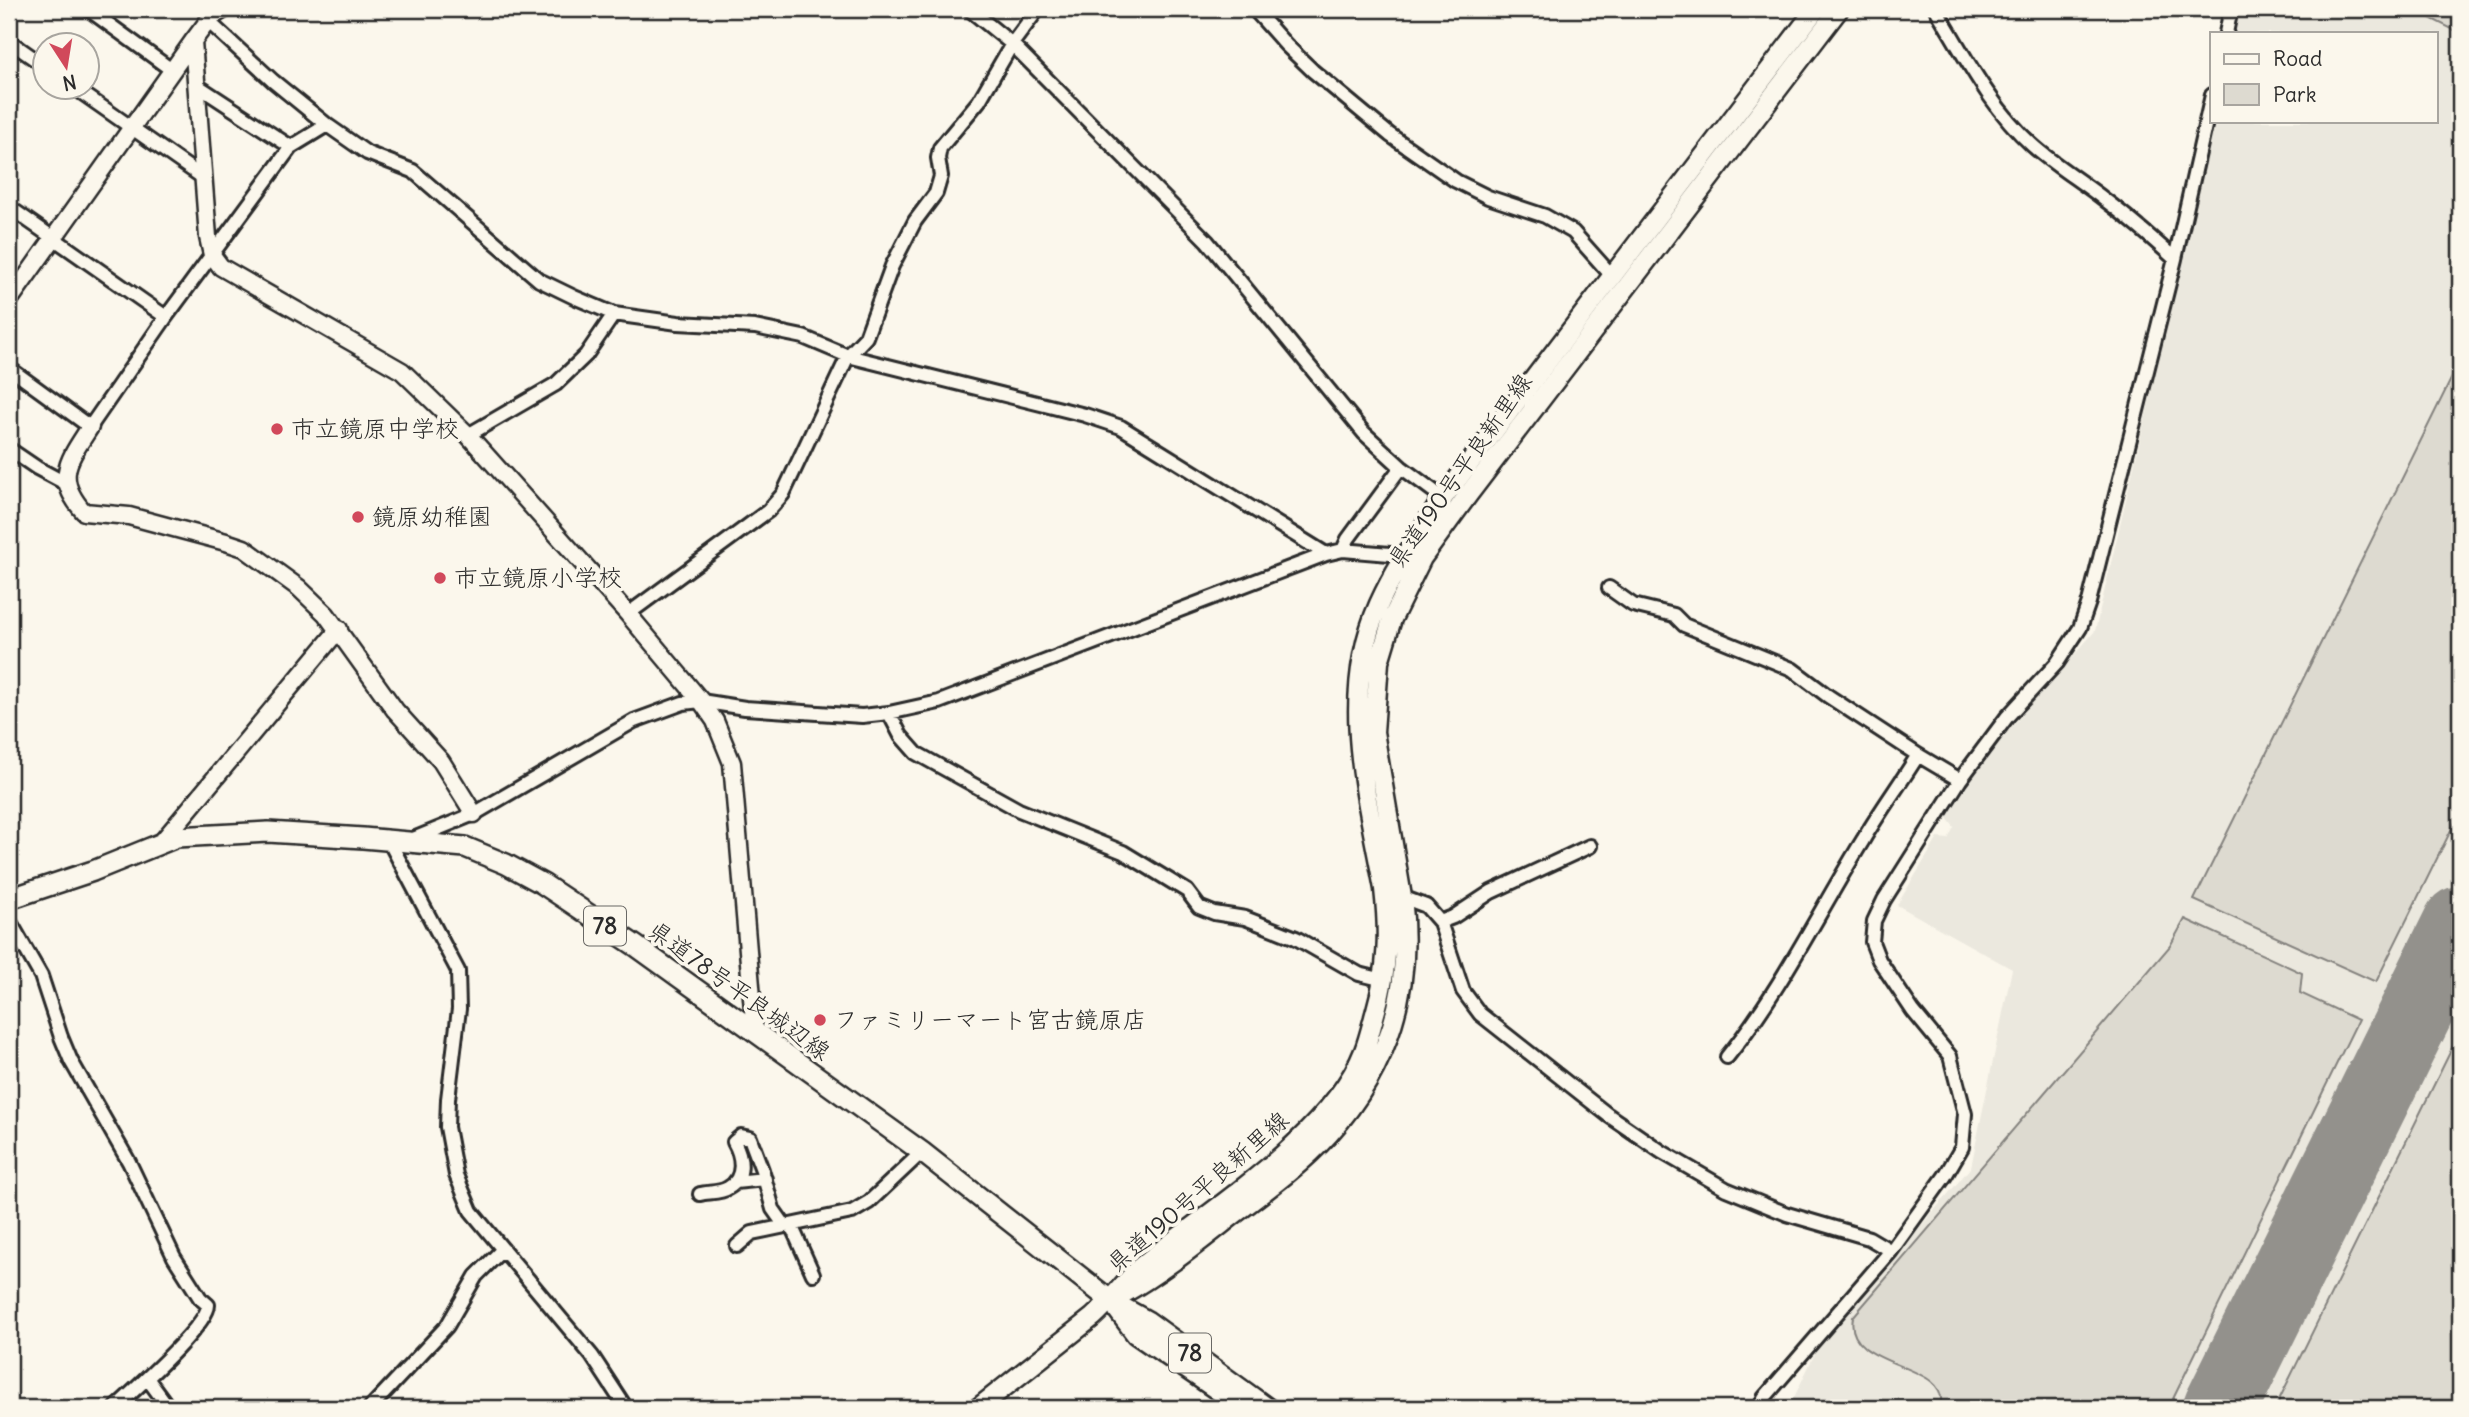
<svg xmlns="http://www.w3.org/2000/svg" width="2469" height="1417" viewBox="0 0 2469 1417" font-family="Delius,'Klee One',sans-serif">
  <rect width="100%" height="100%" fill="#fbf7ec"/>
  <filter id="ink" filterUnits="userSpaceOnUse"><feTurbulence type="fractalNoise" baseFrequency=".0143" numOctaves="2"/><feDisplacementMap in="SourceGraphic" scale="14" xChannelSelector="R" yChannelSelector="G"/><feConvolveMatrix kernelMatrix="1 2 1 2 8 2 1 2 1" color-interpolation-filters="sRGB"/></filter>
  <g filter="url(#ink)">
    <path fill="#ebe8de" d="M2241,9h219v1399h-671l29,-61 153,-180 41,-198 -115,-64 41,-67 10,1 6,-12 -7,-9 35,-57 113,-130 120,-510h221v-88h-201z"/>
    <path fill="#dddad0" stroke="#84827e" stroke-width="2" d="M2412,9h48v24z
      M2460,361v451l-84,170 -182,-82z
      M2185,919l117,54 -2,20 58,27 -186,381 -11,7h-221c14,-48 -97,-37 -87,-91l317,-371z
      M2460,1032v376h-185z"/>
    <g fill="none" stroke-linecap="round" stroke-linejoin="round">
      <path stroke="#93918c" stroke-width="30" d="M2196,1408l34,-19"/>
      <path stroke="#93918c" stroke-width="74" d="M2220,1408l240,-485"/>
      <defs>
        <path id="minor" d="M88,9l85,62
          M969,9l43,35 195,197 157,192 37,34 42,31
          M1254,9l32,36 27,26 77,64 66,46 32,16 57,19 28,16 40,45
          M1936,9c28,46 55,99 96,136 22,20 49,36 73,55 24,18 47,38 70,59
          M208,21l65,60 54,44 40,28 46,18 126,109 35,17 40,17 64,9 77,4 48,10 45,19 237,59 36,12 205,127
          M2226,33l5,-24
          M9,41l37,26
          M198,86l93,61
          M75,88l130,91
          M9,207l157,110
          M9,368l81,59 76,-110 125,-170 36,-22
          M468,435l88,-51 30,-29 28,-41
          M9,449l28,19 30,16
          M1343,550l5,-11 53,-72
          M1609,588l24,17 41,10 10,10 108,44 36,27 90,59 42,25
          M628,614l140,-103 15,-17 65,-138 18,-19 26,-71 23,-45 21,-28 5,-17 -3,-18 2,-10 39,-47 33,-57 26,-35
          M889,713l12,23 15,17 103,57 104,42 64,39 12,16 15,6 31,5 51,20 63,36 25,6
          M413,839l61,-25 160,-93 49,-18 18,-2 44,7 117,8 27,-3 50,-11 387,-148 17,-4 70,6
          M389,841l69,130 1,38 -11,90 -1,28 9,48 15,36 121,145 34,52
          M1402,897l24,9 14,16 23,69 17,23 128,101 54,37 64,37 61,25 82,24 22,13
          M9,920l32,56 20,61 10,24 58,101 45,95 26,41 8,7c0,20 -75,86 -93,103
          M1440,922l13,-5 38,-25 99,-46
          M1727,1057c54,-67 91,-144 136,-217 17,-29 37,-56 55,-85
          M735,1182l30,-3
          M700,1194c8,-2 21,-1 28,-6 18,-10 14,-32 6,-46l7,-6 9,2 12,32 11,39 12,17
          M791,1225l22,49
          M737,1246l15,-13 100,-21 17,-10 53,-50
          M147,1378l22,30
          M370,1408l77,-82 29,-50 27,-27
          M1760,1408l4,-10 127,-147 54,-75 17,-29 3,-33 -15,-58 -37,-45 -34,-51 -7,-18 2,-21 10,-21 76,-120 47,-63 50,-54 23,-35 9,-26 86,-343 37,-164"/>
        <path id="tertiary" d="M193,41l15,196 4,18 9,12 181,104 66,64 160,179 73,87 14,20 17,42 23,270
          M9,301l184,-260 18,-24 14,-8
          M90,427c-21,33 -37,50 -6,85l45,4 97,26 18,6 55,40 27,26 69,96 46,51 33,53
          M161,843l178,-214"/>
        <path id="secondary" d="M1123,1294c41,-23 76,-52 113,-81 32,-24 66,-49 93,-79 61,-67 84,-148 73,-237l-28,-165 5,-70 13,-43 30,-61 46,-63 371,-486
          M978,1408l115,-91c19,-17 33,-38 52,-54 68,-55 187,-129 219,-212 5,-13 8,-27 12,-41 12,-43 13,-76 8,-121 -17,-93 -46,-193 -5,-285 17,-38 41,-71 64,-106l373,-489"/>
        <path id="primary" d="M9,899l84,-28 84,-34 91,-5 95,6 102,9 41,17 37,20 93,62 286,206 189,149 36,20 120,87
          M1118,1310l18,24 108,74"/>
      </defs>
      <use href="#minor" stroke="#2b2b2b" stroke-width="18"/>
      <use href="#tertiary" stroke="#2b2b2b" stroke-width="21"/>
      <use href="#secondary" stroke="#2b2b2b" stroke-width="23"/>
      <use href="#primary" stroke="#2b2b2b" stroke-width="24"/>
      <use href="#minor" stroke="#fbf7ec" stroke-width="12"/>
      <use href="#tertiary" stroke="#fbf7ec" stroke-width="16"/>
      <use href="#secondary" stroke="#fbf7ec" stroke-width="18"/>
      <use href="#primary" stroke="#fbf7ec" stroke-width="19"/>
    </g>
  </g>
  <g fill="#d1495b" stroke="#fbf7ec" stroke-width="2.5">
    <circle cx="277" cy="429" r="7"/>
    <circle cx="358" cy="517" r="7"/>
    <circle cx="440" cy="578" r="7"/>
    <circle cx="820" cy="1020" r="7"/>
  </g>
  <g text-anchor="middle" stroke-width="7" stroke-linejoin="round" paint-order="stroke">
    <g fill="#fbf7ec" stroke="#696865" stroke-width="2">
      <rect x="584" y="906.5" width="42" height="39" rx="5"/>
      <rect x="1169" y="1333.5" width="42" height="39" rx="5"/>
    </g>
    <g font-size="23" font-weight="bold" fill="#2b2b2b">
      <text x="605" y="934">78</text>
      <text x="1190" y="1361">78</text>
    </g>
    <g font-size="24" fill="#2b2b2b" stroke="#fbf7ec" text-anchor="start">
      <text x="291" y="437">市立鏡原中学校</text>
      <text x="372" y="525">鏡原幼稚園</text>
      <text x="454" y="586">市立鏡原小学校</text>
      <text x="834" y="1028">ファミリーマート宮古鏡原店</text>
    </g>
    <g font-size="24" fill="#2b2b2b" stroke="#fbf7ec">
      <text transform="translate(1460 471) rotate(-55)" y="8">県道190号平良新里線</text>
      <text transform="translate(739 991) rotate(36)" y="8">県道78号平良城辺線</text>
      <text transform="translate(1198 1192) rotate(-41)" y="8">県道190号平良新里線</text>
    </g>
  </g>
  <rect width="2469" height="1417" fill="none" stroke="#fbf7ec" stroke-width="35"/>
  <rect x="18" y="18" width="2434" height="1382" fill="none" stroke="#2b2b2b" stroke-width="2.5" filter="url(#ink)"/>
  <rect x="2210" y="32" width="228" height="91" fill="#fbf7ec" stroke="#a8a59f" stroke-width="2"/>
  <rect x="2224" y="54" width="35" height="10" fill="#fbf7ec" stroke="#a8a59f" stroke-width="2"/>
  <text x="2273" y="66" font-size="21" fill="#2b2b2b">Road</text>
  <rect x="2224" y="84" width="35" height="21" fill="#dddad0" stroke="#a8a59f" stroke-width="2"/>
  <text x="2273" y="102" font-size="21" fill="#2b2b2b">Park</text>
  <g transform="translate(66 66) rotate(168)"><circle r="33" fill="#fbf7ec" stroke="#a8a59f" stroke-width="2"/>
  <path d="M0-5L12 26L0 18L-12 26Z" fill="#d1495b"/>
  <text y="-10" font-size="19" font-weight="bold" text-anchor="middle" fill="#2b2b2b">N</text>
  </g>
</svg>
